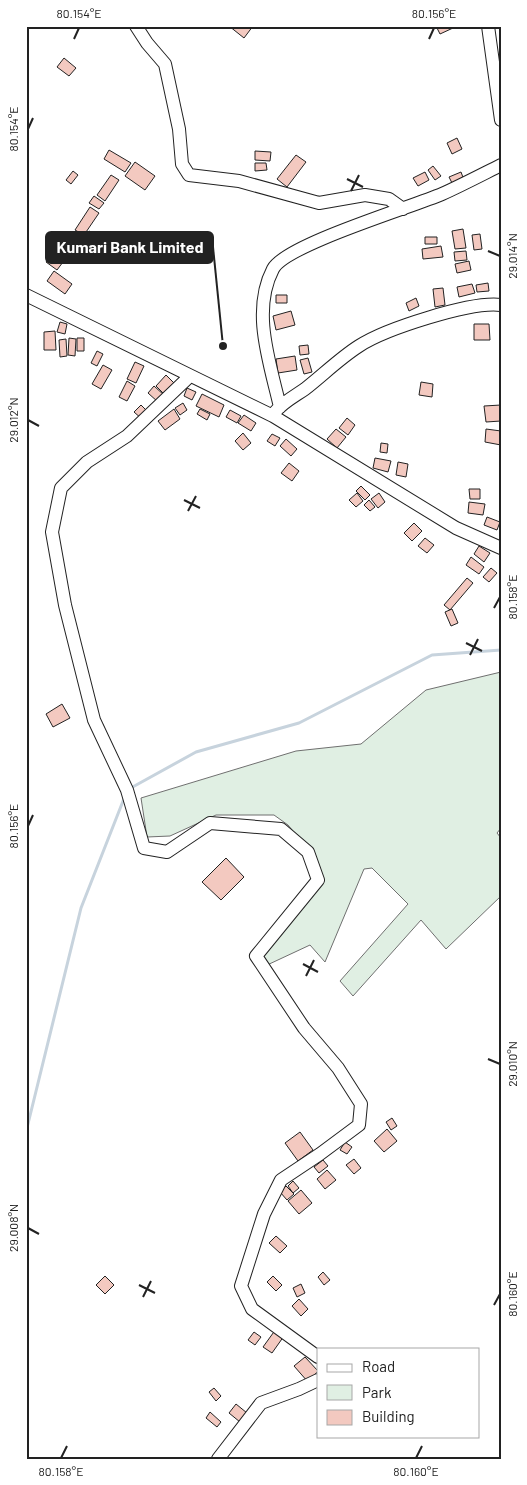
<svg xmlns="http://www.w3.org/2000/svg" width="527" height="1485" viewBox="0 0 527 1485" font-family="Barlow,sans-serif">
  <rect width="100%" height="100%" fill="#fff"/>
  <path fill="#e0efe3" stroke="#6f6f6f" d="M501,672v156l-4,5 4,5v58l-55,53 -25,-29 -68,76 -13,-15 68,-77 -36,-36 -8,1 -39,93 -15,-17 -45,21 -5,-11 62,-73 -11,-29 -23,-28 -14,-10h-58l-46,21 -23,1 -6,-39 155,-47 65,-7 65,-54z"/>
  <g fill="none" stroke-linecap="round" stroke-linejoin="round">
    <path stroke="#c7d3dd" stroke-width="3" d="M129,789l67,-37 103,-29 133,-68 69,-5
      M26,1132l55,-224 44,-112"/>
  </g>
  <path fill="#f3c9c0" stroke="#222" d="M229,26h24l-9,12z
    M436,26h16l1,2 -13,6z
    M64,58l12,10 -7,8 -12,-9z
    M457,138l5,11 -10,5 -5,-11z
    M109,150l22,13 -6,9 -21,-13z
    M255,151l16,1 -1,9 -15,-1z
    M296,155l10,7 -19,25 -10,-8z
    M135,162l20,14 -10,14 -20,-14z
    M255,163h11l1,7 -12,1z
    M433,166l8,10 -6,4 -7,-10z
    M73,171l5,4 -7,9 -5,-4z
    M425,172l4,8 -11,6 -5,-8z
    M461,172l3,8 -11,5 -4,-8z
    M111,175l8,5 -14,21 -8,-6z
    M94,196l10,7 -5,6 -10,-6z
    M90,207l9,6 -15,22 -9,-5z
    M463,229l3,19 -11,1 -3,-18z
    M89,231l6,3 -6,11 -6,-4z
    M480,234l2,15 -8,1 -2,-15z
    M425,237h12v7h-12z
    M441,246l2,11 -20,2 -1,-10z
    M55,250l11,8 -9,12 -11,-8z
    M466,251l1,9 -12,1 -1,-9z
    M469,261l2,9 -14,3 -2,-9z
    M54,271l18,13 -7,10 -18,-13z
    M488,283l1,8 -12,1 -1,-7z
    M472,284l3,9 -16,4 -2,-10z
    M443,288l2,17 -10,2 -2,-18z
    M276,295h11v8h-11z
    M416,298l3,8 -10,5 -3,-8z
    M291,311l4,14 -19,5 -3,-14z
    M60,322l7,2 -2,10 -8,-2z
    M474,324h15l1,16h-16z
    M55,331l1,19h-12v-18z
    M69,338l7,1 -1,17 -7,-1z
    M77,338h7v13h-7z
    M66,339l1,17 -7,1 -1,-17z
    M308,345l1,9 -9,1 -1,-9z
    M97,351l6,3 -6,12 -6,-3z
    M295,356l2,14 -19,3 -2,-14z
    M308,358l4,14 -8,2 -4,-14z
    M135,362l9,4 -8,17 -9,-4z
    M103,365l9,5 -11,19 -9,-5z
    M166,375l8,8 -11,10 -7,-7z
    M127,381l8,5 -8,15 -8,-4z
    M421,382l12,2 -1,13 -13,-2z
    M154,386l10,9 -6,7 -10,-9z
    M187,388l9,4 -4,8 -8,-4z
    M202,394l22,11 -5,12 -23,-11z
    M183,403l4,7 -7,5 -5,-7z
    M141,405l7,7 -6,7 -8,-7z
    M501,405v16l-15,1 -2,-16z
    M174,409l6,10 -15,11 -7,-9z
    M200,409l10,5 -3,6 -10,-6z
    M230,410l11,6 -4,7 -11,-6z
    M244,415l12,8 -5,8 -13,-8z
    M347,418l8,7 -7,10 -9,-7z
    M336,429l10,8 -9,11 -10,-9z
    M486,429l15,2v14l-16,-3z
    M243,433l8,10 -8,7 -8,-9z
    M272,434l8,4 -5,8 -8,-5z
    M286,439l11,10 -6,7 -11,-10z
    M381,443l7,1 -1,9 -7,-1z
    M375,458l16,3 -3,11 -15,-4z
    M398,462l10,2 -2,13 -10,-2z
    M289,463l10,8 -7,10 -11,-8z
    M361,486l9,9 -5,5 -9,-9z
    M469,489h11v10h-10z
    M357,493l6,8 -7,6 -7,-7z
    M379,493l6,9 -7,6 -7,-9z
    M369,500l6,7 -5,4 -6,-6z
    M469,502l16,2 -2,11 -15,-2z
    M487,517l13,5 -3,8 -13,-5z
    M414,523l8,8 -10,10 -8,-8z
    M425,538l9,7 -7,8 -9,-7z
    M479,546l11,7 -6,9 -10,-8z
    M471,557l13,10 -5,7 -13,-9z
    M491,568l6,5 -8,9 -6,-5z
    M467,578l6,5 -23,27 -6,-5z
    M452,609l6,14 -7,3 -6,-14z
    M62,704l8,14 -17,9 -7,-13z
    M226,858l18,19 -23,23 -19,-18z
    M392,1118l5,8 -6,4 -5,-8z
    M387,1129l10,12 -13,11 -10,-11z
    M300,1132l13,18 -15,11 -13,-18z
    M345,1142l7,5 -5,7 -7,-4z
    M354,1159l7,9 -7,6 -8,-9z
    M323,1160l5,6 -9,7 -5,-6z
    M327,1170l9,10 -11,9 -8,-10z
    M293,1181l6,7 -6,5 -5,-7z
    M286,1186l8,8 -7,6 -7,-8z
    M301,1190l11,13 -13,11 -11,-13z
    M276,1236l11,10 -7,7 -11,-10z
    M323,1272l7,8 -6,5 -6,-8z
    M105,1276l9,9 -9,9 -9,-9z
    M273,1276l9,9 -6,6 -9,-9z
    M301,1284l4,9 -8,4 -4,-9z
    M299,1299l9,10 -7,7 -9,-10z
    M276,1329l8,7 -12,17 -9,-6z
    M254,1332l7,5 -6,8 -7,-5z
    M305,1357l13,14 -10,11 -14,-16z
    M214,1388l7,8 -5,5 -7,-9z
    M236,1404l11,9 -7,9 -11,-9z
    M210,1412l11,10 -4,5 -11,-9z"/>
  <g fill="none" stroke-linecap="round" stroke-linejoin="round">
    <defs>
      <path id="minor" d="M136,26l11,17 18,21 14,65 3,35 7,11 50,6 80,22 46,-8 24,4 14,10
        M488,26l13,94
        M26,295l247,121 183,112 45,20
        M190,376l-63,60 -40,26 -26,26 -9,44 13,73 29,115 33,70 17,58 23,4 43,-29 71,6 27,23 10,28 -62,76 48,72 34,40 23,36 -2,21 -39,29 -39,26 -17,34 -23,72 11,23 66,48
        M280,407c-10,-44 -29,-96 -7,-138 12,-24 139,-62 169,-75 20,-9 39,-19 59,-29
        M275,412c8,-10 20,-16 30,-23 18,-14 35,-31 54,-43 26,-17 112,-45 142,-41
        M218,1459l43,-56 38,-14 19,-9"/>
    </defs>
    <use href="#minor" stroke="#222" stroke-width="14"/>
    <use href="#minor" stroke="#fff" stroke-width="12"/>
  </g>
  <path fill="none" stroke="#222" stroke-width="2" d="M74,39l5,-11M429,39l5,-11M28,129l5,-11M347,179l16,8M351,191l8,-16M488,251l12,5M28,420l11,6M184,500l16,8M188,511l8,-15M494,608l6,-11M466,643l16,8M470,655l8,-16M28,826l5,-11M303,964l15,8M306,976l8,-16M488,1059l12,5M28,1228l11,6M139,1285l16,8M143,1297l8,-16M494,1305l6,-11M61,1458l6,-12M416,1458l6,-12"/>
  <path fill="none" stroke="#222" stroke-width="2" d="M223 346L213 247"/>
  <circle fill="#222" stroke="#fff" stroke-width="2" cx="223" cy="346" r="5"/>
  <rect fill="#222" stroke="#222" stroke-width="2" x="46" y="232" width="167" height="31" rx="5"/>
  <g font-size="16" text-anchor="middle" font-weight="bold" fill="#fff">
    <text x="130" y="253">Kumari Bank Limited</text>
  </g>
  <rect width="527" height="1485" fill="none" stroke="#ffffff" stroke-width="55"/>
  <rect x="317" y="1348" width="162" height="90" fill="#ffffff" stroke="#a7a7a7"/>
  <rect x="327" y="1364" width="25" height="8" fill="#ffffff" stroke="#a7a7a7"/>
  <text x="362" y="1372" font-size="15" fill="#222222">Road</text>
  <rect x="327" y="1385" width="25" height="15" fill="#e0efe3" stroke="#a7a7a7"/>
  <text x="362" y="1398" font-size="15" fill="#222222">Park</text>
  <rect x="327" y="1410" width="25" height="15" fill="#f3c9c0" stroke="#a7a7a7"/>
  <text x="362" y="1422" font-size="15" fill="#222222">Building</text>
  <rect x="28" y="28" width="472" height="1430" fill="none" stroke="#222" stroke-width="2"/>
  <g font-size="12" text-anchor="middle" fill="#222">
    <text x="79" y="18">80.154°E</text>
    <text x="434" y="18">80.156°E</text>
    <text transform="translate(14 129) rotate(-90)" y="4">80.154°E</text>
    <text transform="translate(513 256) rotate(-90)" y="4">29.014°N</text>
    <text transform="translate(14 420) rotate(-90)" y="4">29.012°N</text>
    <text transform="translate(513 597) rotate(-90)" y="4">80.158°E</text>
    <text transform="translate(14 826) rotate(-90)" y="4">80.156°E</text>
    <text transform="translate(513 1064) rotate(-90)" y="4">29.010°N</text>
    <text transform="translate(14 1228) rotate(-90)" y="4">29.008°N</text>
    <text transform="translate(513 1294) rotate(-90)" y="4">80.160°E</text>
    <text x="61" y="1476">80.158°E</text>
    <text x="416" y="1476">80.160°E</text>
  </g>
</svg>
